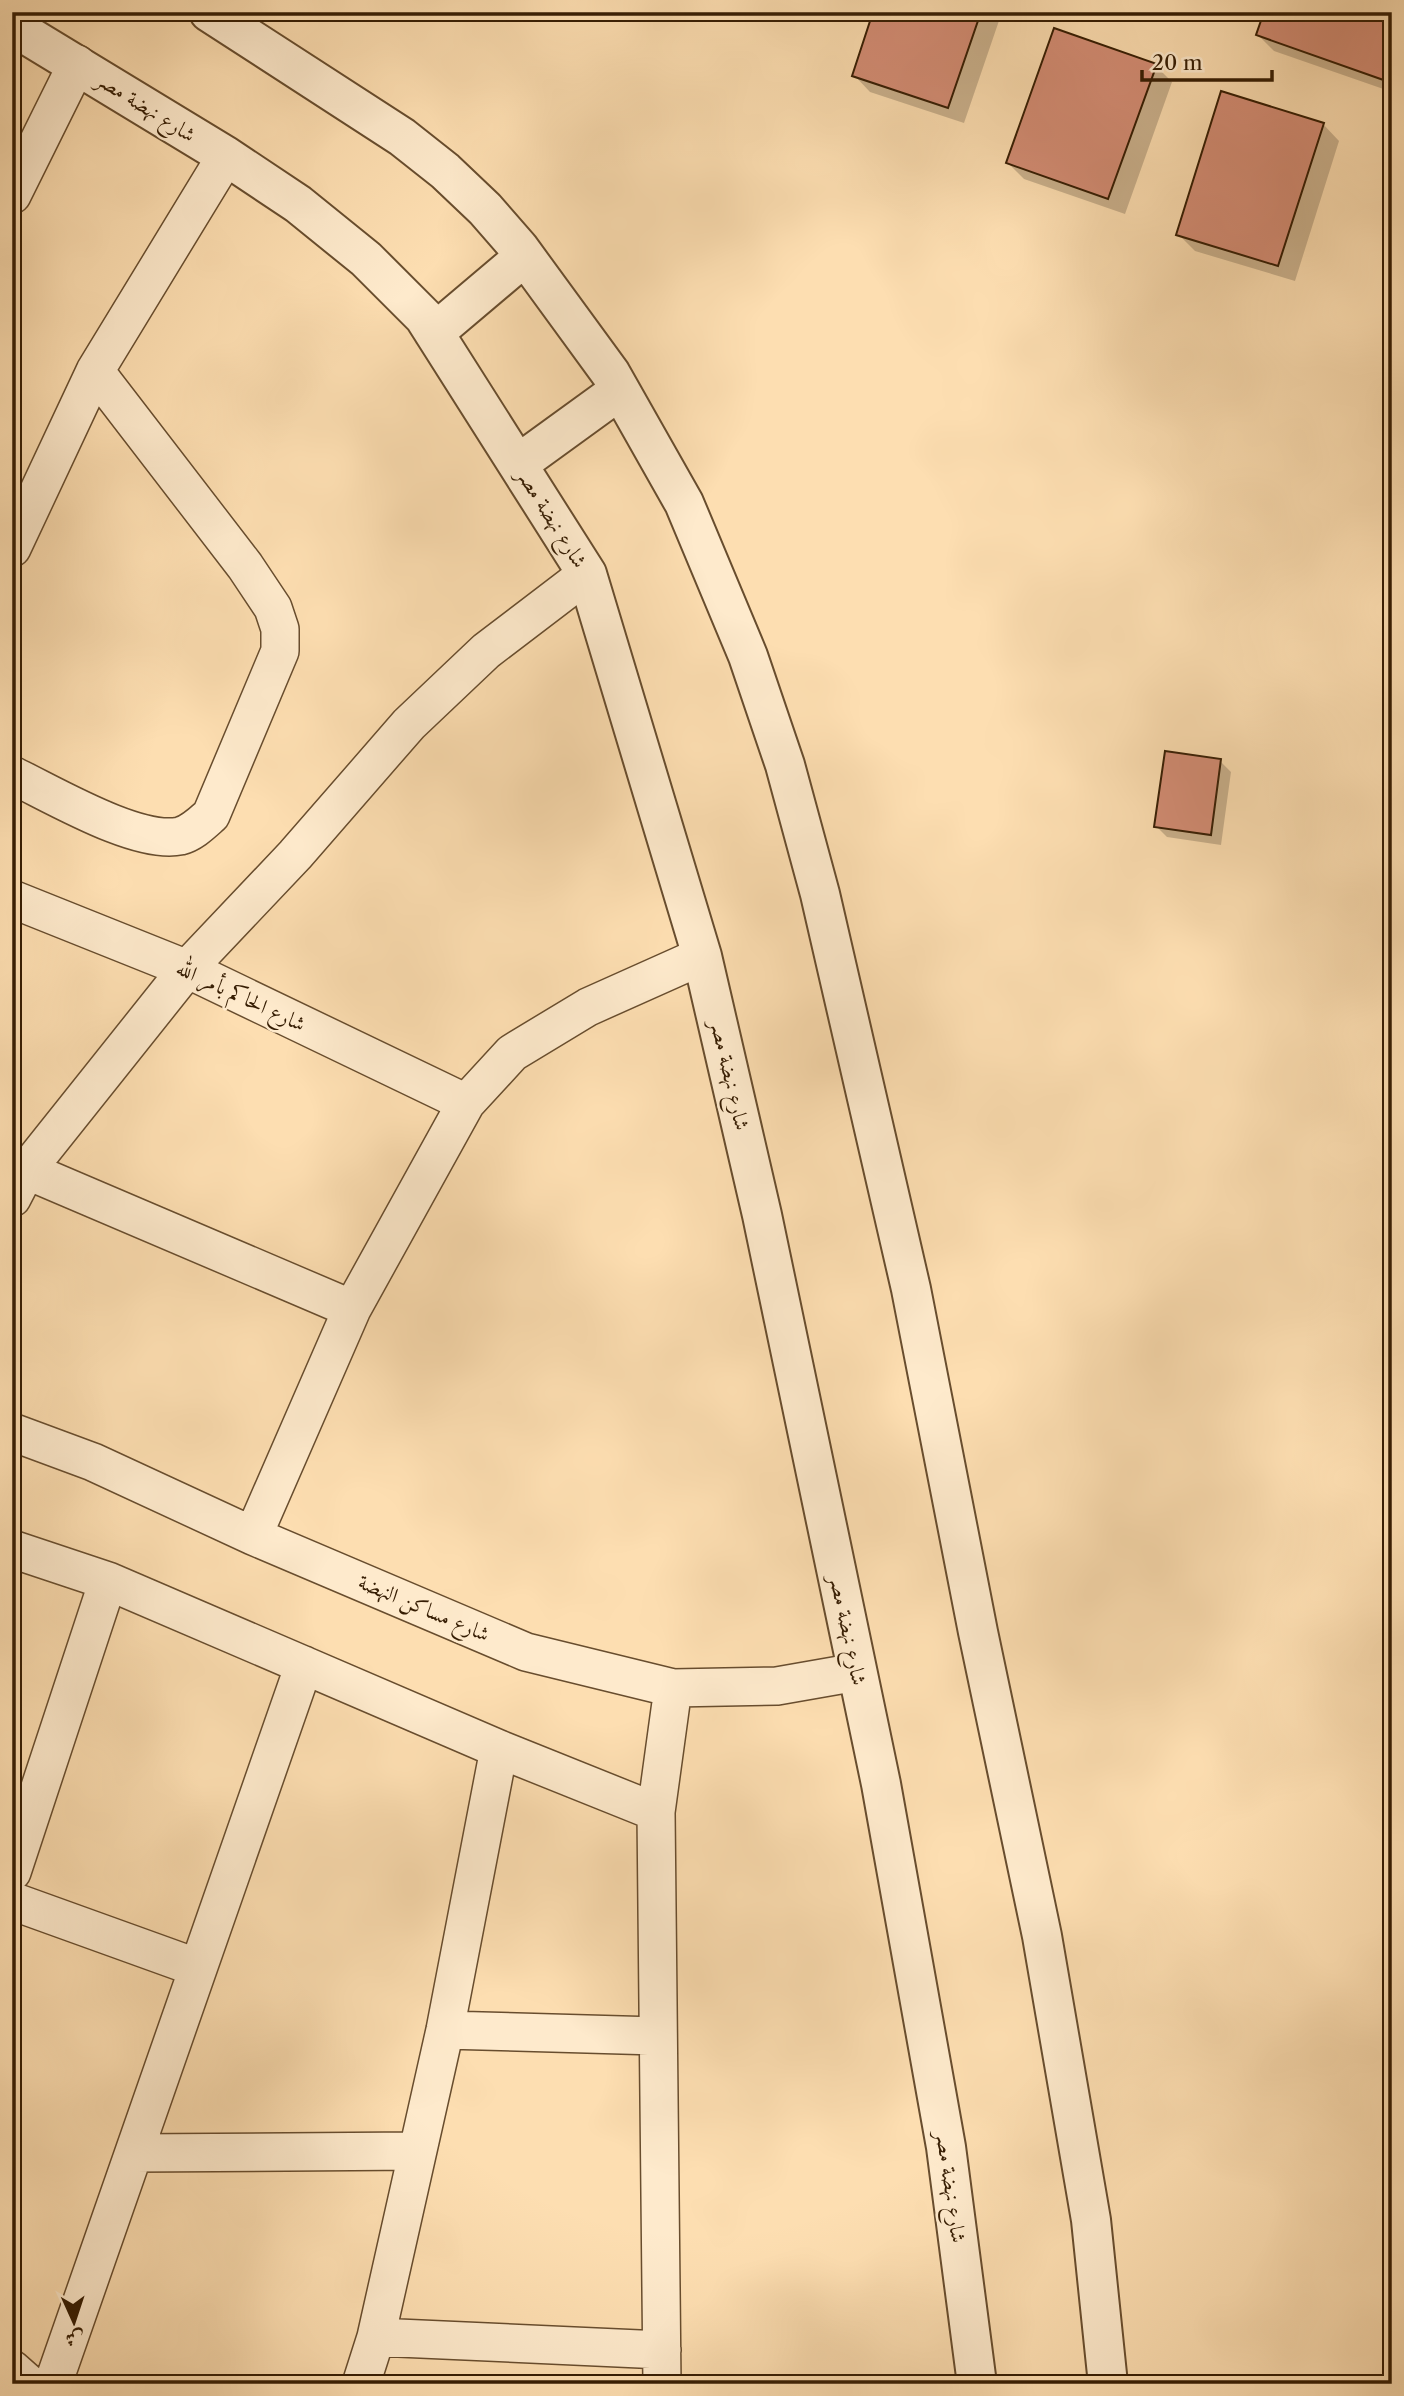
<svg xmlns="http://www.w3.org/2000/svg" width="1404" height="2396" viewBox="0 0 1404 2396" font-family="'Libre Caslon Text',Amiri,serif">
  <rect width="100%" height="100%" fill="#fddeb1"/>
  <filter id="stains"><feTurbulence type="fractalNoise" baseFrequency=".00286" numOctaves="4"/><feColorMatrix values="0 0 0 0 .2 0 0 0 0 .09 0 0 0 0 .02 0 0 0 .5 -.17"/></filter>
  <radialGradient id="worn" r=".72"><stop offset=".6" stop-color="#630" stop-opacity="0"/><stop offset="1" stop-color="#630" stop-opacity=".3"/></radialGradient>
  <path fill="#0003" d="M875,12h127l-38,111 -94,-31 -16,-17z
    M1392,12v80l-118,-41 -16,-16z
    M1156,66l16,16 -47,132 -101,-35 -16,-16z
    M1323,124l16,17 -44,140 -100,-30 -17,-17z
    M1220,761l11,11 -10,73 -54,-8 -11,-11z"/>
  <path fill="#d48d75" stroke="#361d03" stroke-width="2" d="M873,12h108l-33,96 -96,-32z
    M1264,12h128v71l-136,-48z
    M1054,28l103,36 -49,135 -102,-36z
    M1221,91l103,32 -46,143 -102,-31z
    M1165,751l56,8 -10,76 -57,-8z"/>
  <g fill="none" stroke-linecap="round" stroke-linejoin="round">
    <defs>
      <path id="minor" d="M12,195l65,-131
        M12,548l83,-177 131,-215
        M12,775c40,19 125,70 168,61 12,-3 22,-13 31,-21l69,-164v-22l-7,-21 -28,-42 -150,-195
        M12,899l175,70 279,134
        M12,1164l340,145
        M12,1198l14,-27 161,-202 108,-114 114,-131 77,-73 101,-77
        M12,1432l81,30 160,74 273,116 147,36 104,-2 80,-14
        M253,1536l99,-227 114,-206 46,-50 76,-46 114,-51
        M12,1549l96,32 391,168 157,63
        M12,1872l96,-291
        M12,1901l186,67
        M445,2030l212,6
        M134,2153l283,-2
        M376,2337l286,13
        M12,2369l17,15
        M53,2384l251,-719
        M361,2384l15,-47 69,-307 54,-281
        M662,2384l-6,-572 17,-124"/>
      <path id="tertiary" d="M209,12l193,125 43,34 40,38 34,39 92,126 73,129 64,153 37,109 35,129 91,395 67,343 64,304 49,284 17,164
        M12,26l214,130 72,48 68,55 58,58 163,257 115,382 60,259 119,569 65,363 31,237
        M434,333l91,-77
        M518,464l102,-74"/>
    </defs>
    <use href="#minor" stroke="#684d2e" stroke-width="40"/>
    <use href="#tertiary" stroke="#684d2e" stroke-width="42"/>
    <use href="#minor" stroke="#feeacc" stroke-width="37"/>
    <use href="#tertiary" stroke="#feeacc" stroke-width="38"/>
  </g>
  <g text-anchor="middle" stroke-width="5" stroke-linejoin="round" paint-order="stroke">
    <g font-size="21" fill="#361d03" stroke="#feeacc">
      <text transform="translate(146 107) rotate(32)" y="7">شارع نهضة مصر</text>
      <text transform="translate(552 518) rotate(58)" y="7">شارع نهضة مصر</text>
      <text transform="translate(241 996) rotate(25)" y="7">شارع الحاكم بأمر الله</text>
      <text transform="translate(730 1075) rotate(77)" y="7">شارع نهضة مصر</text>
      <text transform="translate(424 1608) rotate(23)" y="7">شارع مساكن النهضة</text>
      <text transform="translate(848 1630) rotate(78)" y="7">شارع نهضة مصر</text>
      <text transform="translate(951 2187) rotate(82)" y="7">شارع نهضة مصر</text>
    </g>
  </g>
  <rect width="1404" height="2396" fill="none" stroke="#fddeb1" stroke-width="42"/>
  <rect x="14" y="14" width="1376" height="2368" fill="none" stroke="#361d03" stroke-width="3.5"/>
  <rect x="21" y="21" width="1362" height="2354" fill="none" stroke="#361d03" stroke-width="2"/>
  <g transform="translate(74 2322) rotate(177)" stroke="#feeacc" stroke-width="5" paint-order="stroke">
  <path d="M0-5L12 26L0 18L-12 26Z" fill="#361d03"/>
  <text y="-10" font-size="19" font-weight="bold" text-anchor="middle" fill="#361d03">ش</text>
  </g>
  <path d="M1142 70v10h130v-10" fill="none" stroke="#361d03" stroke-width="3.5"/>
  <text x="1152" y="70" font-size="21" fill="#361d03" stroke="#feeacc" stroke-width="5" paint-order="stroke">20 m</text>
  <rect width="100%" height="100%" filter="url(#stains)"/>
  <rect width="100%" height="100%" fill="url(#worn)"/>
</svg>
